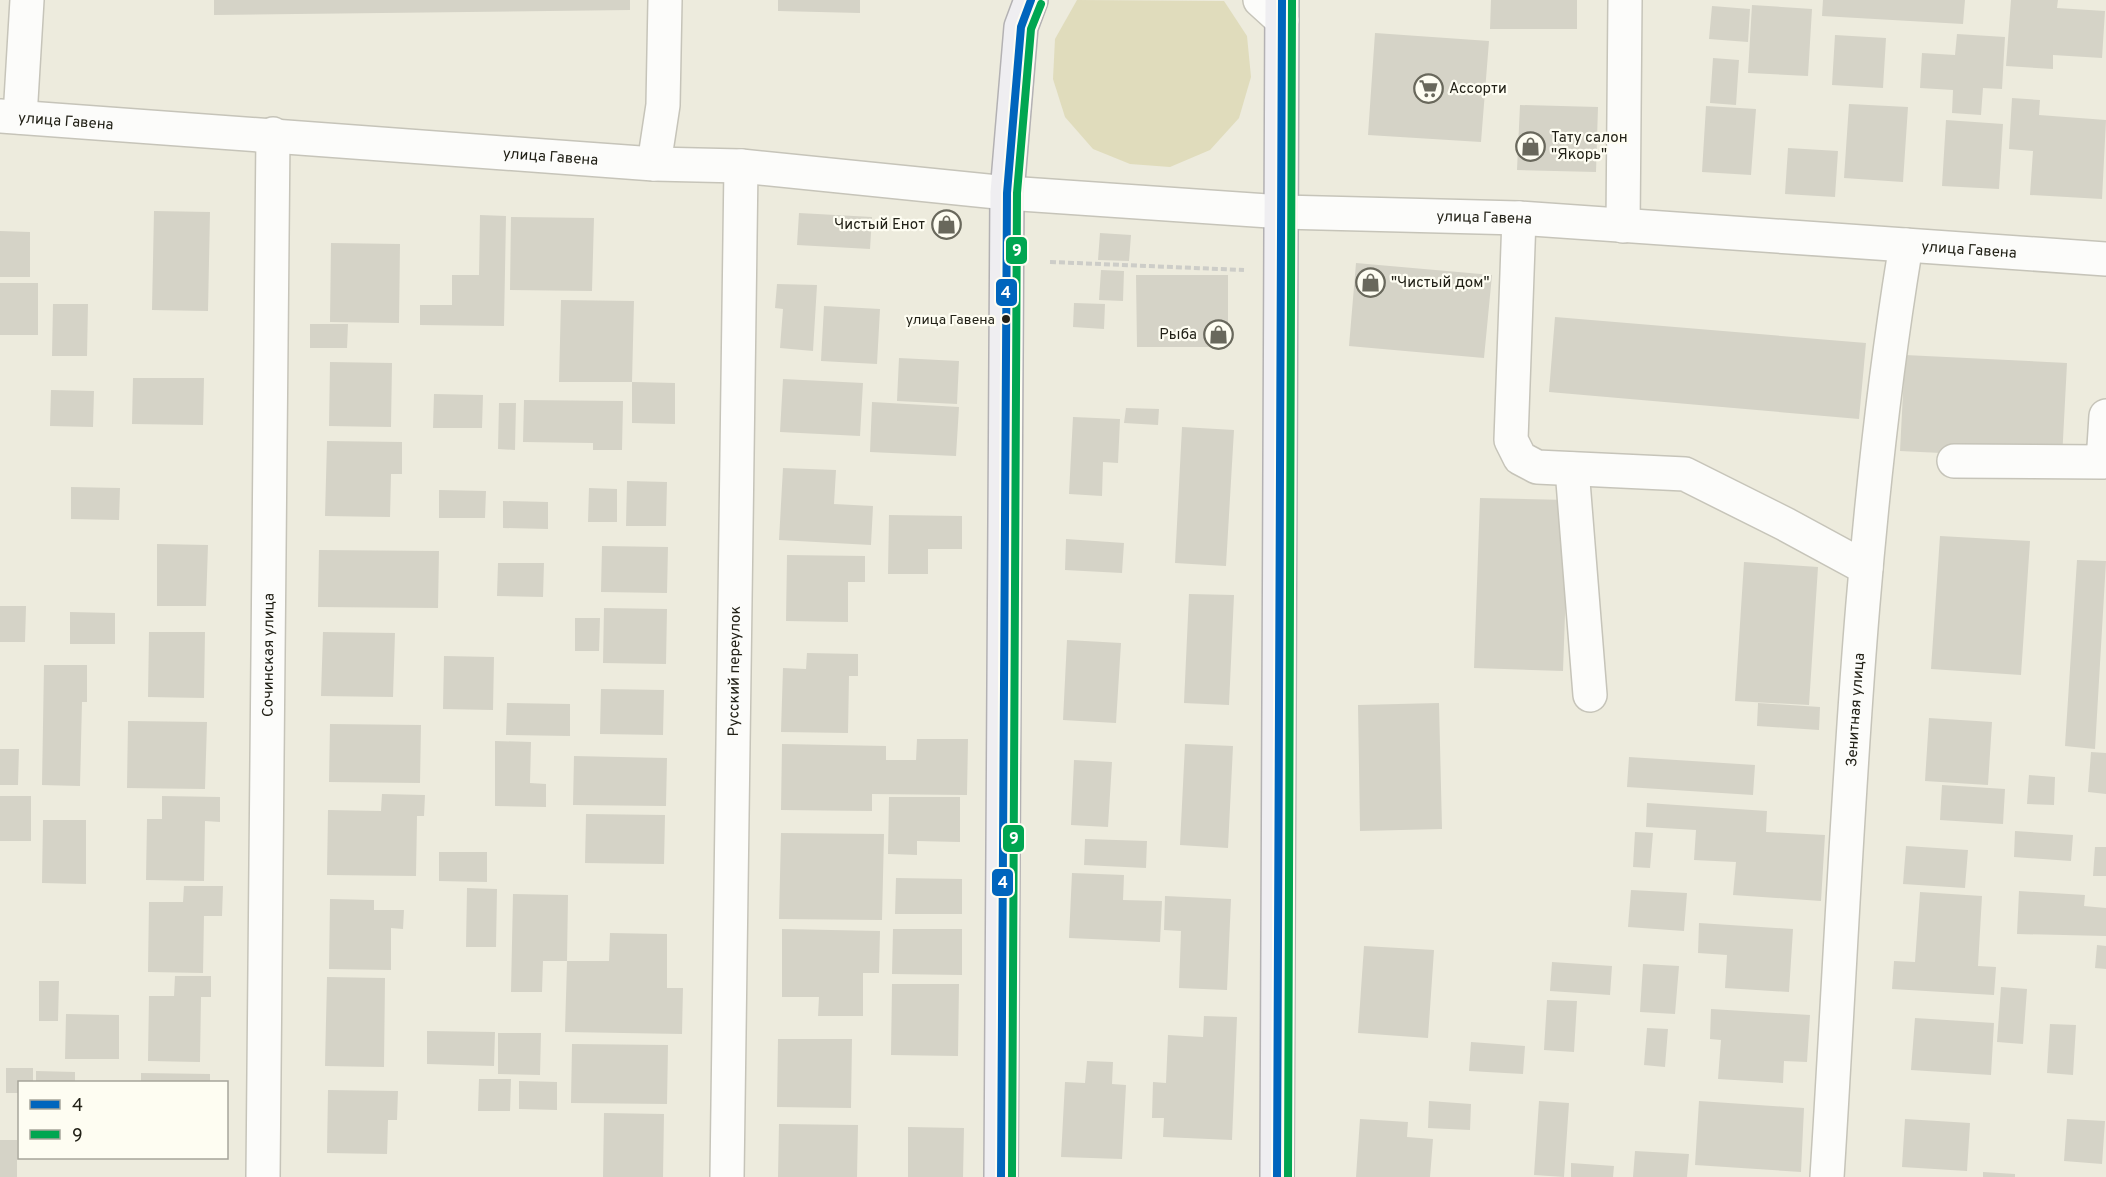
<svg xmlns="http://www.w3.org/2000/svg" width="2106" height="1177" viewBox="0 0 2106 1177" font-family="Overpass,sans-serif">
  <rect width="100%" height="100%" fill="#edebdd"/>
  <path fill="#e0dcbc" d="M1077,0l147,1 23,35 4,41 -12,41 -29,32 -40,17 -40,-3 -37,-15 -28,-32 -12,-38 2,-40z"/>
  <path fill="#d5d3c7" d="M214,0h416v10l-416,5z
    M778,0h82v13l-82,-2z
    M1491,0h86v29h-87z
    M1823,0h142l-2,24 -141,-8z
    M2011,0h47l-1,8 48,3 -3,47 -49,-3v14l-47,-3z
    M1752,5l60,4 -4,67 -60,-3z
    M1712,6l38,3 -2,33 -39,-3z
    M1375,33l114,8 -8,101 -113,-7z
    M1957,34l48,3 -3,52 -19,-1 -2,27 -29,-2 1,-23 -33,-2 2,-35 33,2z
    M1835,35l51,3 -3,50 -51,-3z
    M1713,58l26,2 -3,45 -26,-2z
    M2012,98l28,2 -1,15 67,5 -4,79 -72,-4 3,-44 -24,-2z
    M1849,104l59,3 -5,75 -59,-4z
    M1520,105l78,2 -2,65 -79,-2z
    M1706,106l50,3 -5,66 -49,-3z
    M1946,120l57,4 -4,65 -57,-3z
    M1788,148l50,3 -3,46 -50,-3z
    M154,211l56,1 -2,99 -56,-1z
    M799,213l73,4 -2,32 -73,-4z
    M480,215l26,1 -2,110 -84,-1v-20h32v-30h27z
    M511,217l83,1 -2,73 -82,-1z
    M0,231l30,1v45h-30z
    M1100,233l31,2 -2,26 -31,-1z
    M331,243l69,1 -1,79 -69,-1z
    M1356,263l136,12 -8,83 -135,-12z
    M1101,270l23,1 -1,30 -24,-1z
    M1136,275h92v72h-91z
    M0,283h38v52h-38z
    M777,284l40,1 -4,66 -33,-3 3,-39 -8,-1z
    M561,300l73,1 -2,81h-73z
    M1074,303l31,1 -1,25 -31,-2z
    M53,304h35l-1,52h-35z
    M824,306l56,3 -3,55 -56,-3z
    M1555,317l311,26 -7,76 -310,-27z
    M310,324h38l-1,24h-37z
    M1905,355l162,8 -5,96 -162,-8z
    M899,358l60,3 -2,43 -60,-3z
    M330,362l62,1 -1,64 -62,-1z
    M133,378h71l-1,47 -71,-1z
    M783,379l80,4 -3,53 -80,-4z
    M632,382l43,1v41l-43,-1z
    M51,390l43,1 -1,36 -43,-1z
    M434,394l49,1 -1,33h-49z
    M524,400l99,1 -1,49h-29v-7l-70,-1z
    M872,402l87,5 -3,49 -86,-4z
    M499,403h17l-1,47 -17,-1z
    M1126,408l33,1 -1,16 -34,-2z
    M1073,417l47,2 -2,44 -15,-1 -1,34 -33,-2z
    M1182,427l52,3 -8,136 -51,-3z
    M327,441l75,1v32h-11l-1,43 -65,-1z
    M783,468l53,2 -2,34 39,2 -2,39 -92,-5z
    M627,481l40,1 -1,44h-40z
    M71,487l49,1 -1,32 -48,-1z
    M589,488l28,1v33h-29z
    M439,490l47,1 -1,27h-46z
    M1480,498l89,2 -6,171 -89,-3z
    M503,501l45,1v27l-45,-1z
    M889,515l73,1v33h-34v25h-40z
    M1940,536l90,5 -9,134 -90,-6z
    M1066,539l58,4 -2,30 -57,-3z
    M157,544l51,1 -2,61h-49z
    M602,546l66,1 -1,46 -66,-1z
    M319,550l120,1 -1,57 -120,-1z
    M787,555l78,1v26h-17v40l-62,-1z
    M2077,560l29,1 -11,188 -30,-3z
    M1744,562l74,5 -9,138 -74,-4z
    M498,563h46l-1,34 -46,-1z
    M1189,594l45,1 -5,110 -45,-2z
    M0,606h26l-1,36h-25z
    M604,608l63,1 -1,55 -63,-1z
    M70,612l45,1v31h-45z
    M575,618h25l-1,33h-24z
    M149,632h56l-1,66 -56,-1z
    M323,632l72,1 -2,64 -72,-1z
    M1067,640l54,3 -5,80 -53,-3z
    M807,653l51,1v22h-9l-1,57 -67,-1 2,-64 23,1z
    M444,656l50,1 -1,53 -50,-1z
    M44,665h43v37h-5l-2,84 -38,-1z
    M601,689l63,1 -1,45 -63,-1z
    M507,703l63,1v32l-64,-1z
    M1439,703l3,126 -82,2 -2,-126z
    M1758,703l62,4 -1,23 -62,-4z
    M1929,718l63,4 -4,63 -63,-4z
    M128,721l79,1 -2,67 -78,-1z
    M330,724l91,1 -1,58 -91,-1z
    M917,739h51l-1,56 -95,-1v17l-91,-1 1,-66 104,2v14h30z
    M495,741l36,1 -1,41 16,1v23l-51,-1z
    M1185,744l48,2 -5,102 -48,-3z
    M0,749h19l-1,36h-18z
    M2091,752l15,1v41l-18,-2z
    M574,756l93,2 -1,48 -93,-1z
    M1629,757l126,8 -2,30 -126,-8z
    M1074,760l38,2 -4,65 -37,-2z
    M2029,775l26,2 -1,28 -27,-1z
    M1942,785l63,4 -2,35 -63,-4z
    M382,794l43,1 -1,21h-7l-1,60 -89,-1 1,-65 53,1z
    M0,796h31v45h-31z
    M162,796l58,1v25l-15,-1 -1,60 -58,-1 1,-61h15z
    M889,797h71v45l-43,-1v14l-29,-1z
    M1647,803l120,8 -1,21 59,3 -4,66 -88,-6 3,-33 -42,-2 2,-30 -50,-3z
    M586,814l79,1 -1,49 -79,-1z
    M43,820h43v64l-44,-1z
    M2015,831l58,4 -2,26 -57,-4z
    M1635,832l18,1 -3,35 -17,-1z
    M781,833l103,1 -2,86 -103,-1z
    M1085,839l62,2 -1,27 -62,-3z
    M1906,846l62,4 -3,38 -62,-4z
    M2095,847h11v29h-13z
    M439,852h48v30l-48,-1z
    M1072,873l52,2 -1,25 39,1 -2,41 -91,-4z
    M896,878l66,1v35h-67z
    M184,886h39l-1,30h-18l-1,57 -55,-1 1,-70h34z
    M467,888l30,1 -1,58h-30z
    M1631,890l56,3 -3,38 -56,-4z
    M2019,891l66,4 -1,11 22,2v28l-89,-2z
    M1920,892l62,4 -4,70 18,1 -2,28 -102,-6 2,-28 21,1z
    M513,894l55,1 -1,66h42l1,-28 57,1v54h16l-1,46 -117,-2 2,-71h-24l-1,31h-31z
    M1165,896l66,3 -4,91 -48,-2 2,-57 -17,-1z
    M330,899l44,1v10h30l-1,19 -12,-1v42l-62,-1z
    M1699,923l94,6 -4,63 -64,-4 2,-33 -29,-2z
    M782,929l98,2 -1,42h-16v43h-45l1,-19h-37z
    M893,929h69v46l-70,-1z
    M2097,945l9,1v23l-11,-1z
    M1364,946l70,4 -6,88 -70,-5z
    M1552,962l60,4 -2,29 -60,-4z
    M1643,964l36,2 -4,48 -35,-2z
    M175,976h36v21h-10l-1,65 -52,-1 1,-65h25z
    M327,977l58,1 -1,89 -59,-1z
    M39,981h20l-1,40h-19z
    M892,984h67l-1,72 -67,-1z
    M2001,987l26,2 -4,55 -26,-2z
    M1547,1000l30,1 -3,51 -30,-2z
    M1711,1009l99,6 -3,47 -23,-1 -1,22 -65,-4 3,-39 -11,-1z
    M66,1014l53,1v44h-54z
    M1204,1016l33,1 -5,123 -69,-3 1,-19h-12l1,-36 13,1 2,-48 35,2z
    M1915,1018l79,5 -3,52 -80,-5z
    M2050,1024l26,1 -3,50 -26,-2z
    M1647,1028l21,1 -3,38 -21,-2z
    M427,1031l68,1 -1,34 -67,-2z
    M498,1033h43l-1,42 -42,-1z
    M778,1039h74l-1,69 -74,-1z
    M1471,1042l54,4 -2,28 -54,-3z
    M572,1044l96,1 -1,59 -96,-1z
    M1087,1061l26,1 -1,22 14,1 -4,74 -61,-2 4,-75 20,1z
    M6,1068h27v14h-13v11h-14z
    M36,1071l39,1v10h-39z
    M141,1073l69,1v8h-69z
    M479,1079h32l-1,32h-32z
    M519,1081l38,1v28l-38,-1z
    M328,1090l70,1 -1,29h-9l-1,34 -60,-1z
    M1429,1101l42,3 -1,26 -42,-2z
    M1539,1101l30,2 -5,74 -30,-2z
    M1699,1101l105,7 -3,64 -106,-7z
    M604,1113l60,1 -1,63h-60z
    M1360,1119l48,3 -1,15 26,2 -3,38h-74z
    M1905,1119l65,4 -3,48 -65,-4z
    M2067,1119l38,2 -3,43 -38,-3z
    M779,1124l79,1 -1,52h-79z
    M908,1127l56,1 -1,49h-55z
    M0,1140h17v37h-17z
    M1635,1151l54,3 -2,23h-54z
    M1571,1163l43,3 -1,11h-42z
    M1983,1172l32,2v3h-32z"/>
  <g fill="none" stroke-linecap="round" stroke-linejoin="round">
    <defs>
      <g id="minor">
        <path d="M1260,0l22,20"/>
        <path id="s1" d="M0,116l654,48 87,2 266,27 275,19 237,6 587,41"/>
        <path d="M20,117l7,-117"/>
        <path d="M654,164l9,-59 2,-105"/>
        <path d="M1519,218l-8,222 9,18 17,9 148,7 100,50 81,44"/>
        <path d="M1623,226l2,-226"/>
        <path d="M1954,461l149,1 3,-46"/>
        <path d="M1572,469l18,226"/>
        <path id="s2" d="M263,1177l10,-1043"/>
        <path id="s3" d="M727,1177l14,-1011"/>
        <path id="s4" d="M1827,1177c20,-310 28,-625 79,-932"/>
      </g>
      <path id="major" d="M1001,1177l6,-984 14,-166 10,-27
        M1277,1177l5,-1177"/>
    </defs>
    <use href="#minor" stroke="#c6c4b9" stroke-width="36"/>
    <use href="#major" stroke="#b3b1b3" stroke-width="36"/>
    <path stroke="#cdcdc8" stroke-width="4" stroke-dasharray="6 3" stroke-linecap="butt" d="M1050,262l194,8"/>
    <use href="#minor" stroke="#fcfcfa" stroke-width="33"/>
    <use href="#major" stroke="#efeef1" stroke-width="33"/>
    <defs>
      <path id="bus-1" d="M1001,1177l6,-984 14,-166 10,-27
        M1277,1177l5,-1177"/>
      <path id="bus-2" d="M1012,1177l5,-984 14,-164 10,-25
        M1288,1177l4,-1177"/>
    </defs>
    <use href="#bus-1" stroke="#fefdf2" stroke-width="12"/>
    <use href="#bus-2" stroke="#fefdf2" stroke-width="12"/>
    <use href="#bus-1" stroke="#0065bd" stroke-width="8"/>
    <use href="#bus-2" stroke="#00a651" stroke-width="8"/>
  </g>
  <defs>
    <symbol id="supermarket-ring" viewBox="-11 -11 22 22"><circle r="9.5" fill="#fefdf2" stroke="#69685c" stroke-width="1.5"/><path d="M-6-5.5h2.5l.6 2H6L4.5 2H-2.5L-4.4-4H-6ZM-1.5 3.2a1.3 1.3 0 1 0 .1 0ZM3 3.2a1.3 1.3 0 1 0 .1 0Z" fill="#69685c"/></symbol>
    <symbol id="shop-ring" viewBox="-11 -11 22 22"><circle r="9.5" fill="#fefdf2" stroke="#69685c" stroke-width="1.5"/><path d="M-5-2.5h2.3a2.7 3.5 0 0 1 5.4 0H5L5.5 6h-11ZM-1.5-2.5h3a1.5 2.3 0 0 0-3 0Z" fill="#69685c"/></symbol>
  </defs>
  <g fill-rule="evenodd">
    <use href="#supermarket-ring" x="1412" y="72" width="33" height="33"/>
    <use href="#shop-ring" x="1514" y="130" width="33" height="33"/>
    <use href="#shop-ring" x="930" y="208" width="33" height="33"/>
    <use href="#shop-ring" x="1354" y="266" width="33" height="33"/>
    <use href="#shop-ring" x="1202" y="318" width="33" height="33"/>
  </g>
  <circle fill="#222117" stroke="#fefdf2" stroke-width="2" cx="1006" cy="319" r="5"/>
  <g text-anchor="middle" stroke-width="4.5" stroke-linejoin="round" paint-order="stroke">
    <g font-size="14" fill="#222117" stroke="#fefdf2" text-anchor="end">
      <text x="995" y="324">улица Гавена</text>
    </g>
    <g font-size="15" fill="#222117" stroke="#fefdf2" text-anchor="start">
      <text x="1449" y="93">Ассорти</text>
      <text x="1551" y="142">Тату салон<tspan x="1551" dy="17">"Якорь"</tspan></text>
      <text x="925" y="229" text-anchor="end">Чистый Енот</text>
      <text x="1391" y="287">"Чистый дом"</text>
      <text x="1197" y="339" text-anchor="end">Рыба</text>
    </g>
    <g font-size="15" fill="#222117" stroke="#fefdf2">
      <text dy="5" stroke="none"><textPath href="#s1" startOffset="66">улица Гавена</textPath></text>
      <text dy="5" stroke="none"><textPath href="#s1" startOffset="552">улица Гавена</textPath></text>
      <text dy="5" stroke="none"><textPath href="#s1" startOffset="1488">улица Гавена</textPath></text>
      <text dy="5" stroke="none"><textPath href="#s1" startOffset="1974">улица Гавена</textPath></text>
      <text dy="5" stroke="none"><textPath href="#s2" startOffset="522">Сочинская улица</textPath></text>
      <text dy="5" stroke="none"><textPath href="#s3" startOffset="506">Русский переулок</textPath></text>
      <text dy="5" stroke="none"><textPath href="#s4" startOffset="468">Зенитная улица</textPath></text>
    </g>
  </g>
  <g stroke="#fefdf2" stroke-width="2">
    <rect x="1005" y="236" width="23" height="29" rx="6" fill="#00a651"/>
    <rect x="995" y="278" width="23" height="29" rx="6" fill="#0065bd"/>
    <rect x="1002" y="824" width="23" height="29" rx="6" fill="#00a651"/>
    <rect x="991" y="868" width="23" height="29" rx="6" fill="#0065bd"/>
  </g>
  <g font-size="16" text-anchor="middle" font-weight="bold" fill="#fff">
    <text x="1017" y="256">9</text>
    <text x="1006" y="298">4</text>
    <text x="1014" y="844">9</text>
    <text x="1003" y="888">4</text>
  </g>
  <rect x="18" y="1081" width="210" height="78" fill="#fefdf2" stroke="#a6a59a" stroke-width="1.5"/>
  <rect x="30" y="1100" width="30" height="9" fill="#0065bd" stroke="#a6a59a" stroke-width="1.5"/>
  <text x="72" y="1111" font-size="18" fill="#222117">4</text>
  <rect x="30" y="1130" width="30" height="9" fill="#00a651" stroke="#a6a59a" stroke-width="1.5"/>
  <text x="72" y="1141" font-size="18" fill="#222117">9</text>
</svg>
